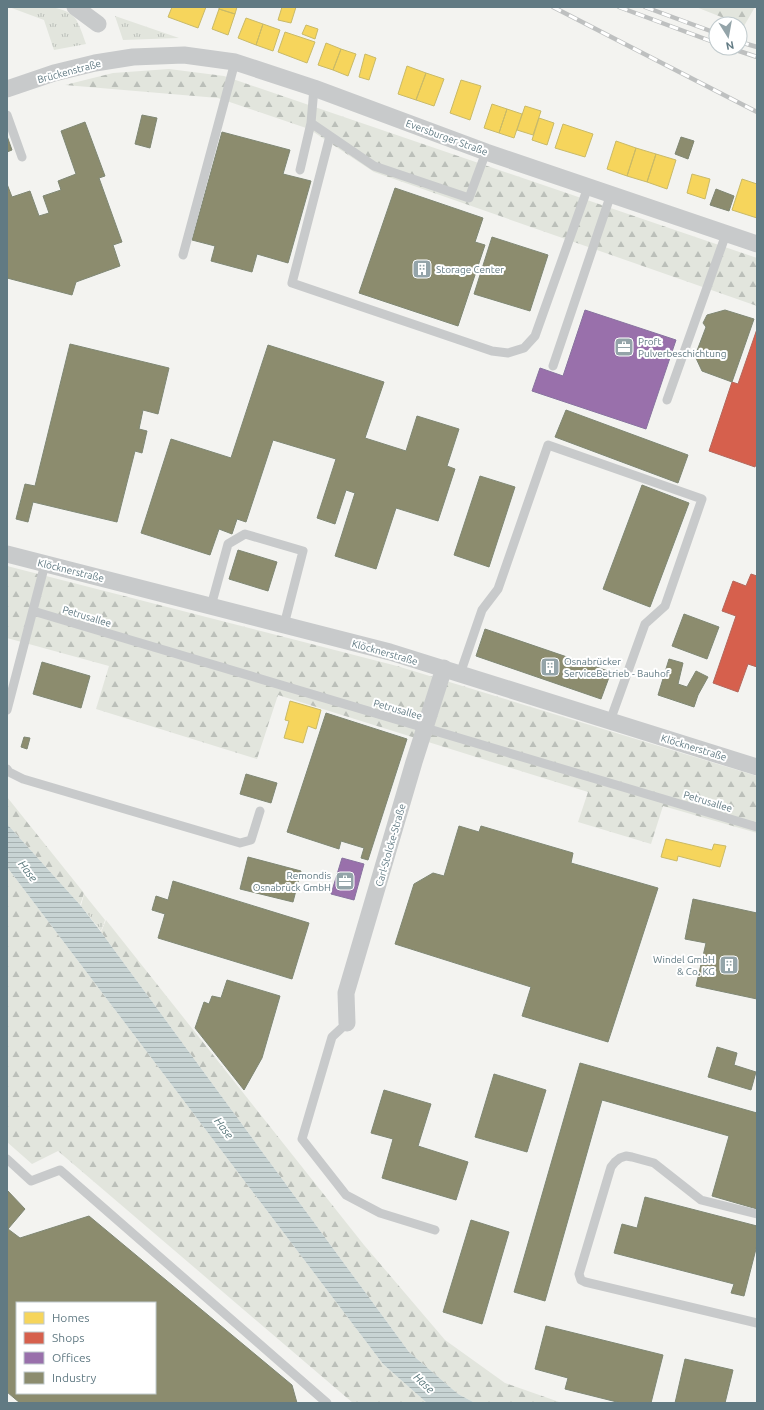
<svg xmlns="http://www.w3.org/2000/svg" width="764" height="1410" viewBox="0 0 764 1410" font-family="Ubuntu,sans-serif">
  <defs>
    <pattern id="grass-tufts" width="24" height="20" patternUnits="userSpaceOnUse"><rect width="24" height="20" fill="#e2e5dd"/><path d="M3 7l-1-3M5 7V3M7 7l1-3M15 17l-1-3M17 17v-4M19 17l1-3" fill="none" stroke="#bbbfb9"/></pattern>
    <pattern id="forest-firs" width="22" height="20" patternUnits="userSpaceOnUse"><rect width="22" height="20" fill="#e2e5dd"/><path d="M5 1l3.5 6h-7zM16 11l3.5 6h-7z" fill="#bbbfb9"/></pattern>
    <pattern id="water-rules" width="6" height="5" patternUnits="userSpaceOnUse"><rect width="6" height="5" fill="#c8d4d4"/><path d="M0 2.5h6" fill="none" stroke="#a6b1b1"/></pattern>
  </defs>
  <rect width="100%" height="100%" fill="#f3f3f0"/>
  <path fill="url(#grass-tufts)" d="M9,7c18,0 53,-5 66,11 5,7 8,18 11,26l-32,6 -10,-30z
    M115,16l64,22 -56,2z
    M84,894l21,26 -4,11 -20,-25z"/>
  <path fill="url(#forest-firs)" d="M696,7h59l-11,19z
    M169,69l55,7 533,182v48l-383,-134 -65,-43 -91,-31 -153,-13 48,-12z
    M7,566l390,100 360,110v57l-94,-27 -12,38 -73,-22 10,-30 -310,-97 -21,64 -161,-50 13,-43 -102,-28z
    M7,797l77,96 -4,12 -73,-81z
    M7,867l376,497 44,39h-74l-295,-252 -26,13 -25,-22z
    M106,920l258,325 81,95 60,43 57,20h-87l-17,-9 -49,-42 -308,-420z"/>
  <path fill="url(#water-rules)" d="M7,824l74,82 20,26 308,420 49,42 17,9h-48l-44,-39 -376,-497z"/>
  <path fill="#f6d55c" stroke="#c9ba68" d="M172,7h34l-8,21 -30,-11z
    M219,7h18l-2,7 -16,-5z
    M282,7h14l-5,16 -13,-3z
    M219,9l16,5 -7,21 -16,-6z
    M246,18l17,6 -7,21 -18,-7z
    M263,24l17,6 -7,21 -17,-6z
    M306,25l12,4 -3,10 -13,-5z
    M285,32l30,10 -8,21 -29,-11z
    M326,43l15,6 -8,21 -15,-5z
    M341,49l15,5 -8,22 -15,-6z
    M365,54l11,4 -7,22 -10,-3z
    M407,66l19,7 -10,27 -18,-6z
    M426,73l18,6 -10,27 -18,-6z
    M461,80l20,6 -11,34 -20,-7z
    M492,104l15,5 -8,24 -15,-5z
    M525,106l16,5 -8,24 -16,-5z
    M507,109l15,5 -8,24 -15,-5z
    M539,118l15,5 -7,22 -15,-5z
    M563,124l30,10 -8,23 -30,-9z
    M616,141l20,7 -9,28 -20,-7z
    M636,148l20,6 -9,28 -20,-6z
    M656,154l20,6 -9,29 -20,-7z
    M692,174l18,5 -5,20 -18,-6z
    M742,179l15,5v34l-25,-8z
    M290,701l31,9 -5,19 -8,-3 -5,17 -19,-5 5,-17 -4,-1z
    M666,839l46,11 2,-6 12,2 -6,21 -42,-11 -1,5 -16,-4z"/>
  <path fill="#d6604d" stroke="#b3685d" d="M757,329v132l-2,6 -46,-16 23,-69 6,2z
    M751,574l6,2v91l-9,-3 -10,28 -25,-9 23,-67 -14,-5 11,-30 13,5z"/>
  <path fill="#9970ab" stroke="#88739f" d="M585,310l91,30 -30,89 -114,-38 8,-23 23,8z
    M342,858l22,6 -10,36 -23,-6z"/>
  <path fill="#8c8c6e" stroke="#7f8774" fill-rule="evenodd" d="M142,115l15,3 -7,30 -15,-4z
    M85,122l20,54 -6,2 23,64 -9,3 7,21 -44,16 -4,13 -65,-17v-94l5,13 18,-6 9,25 10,-3 -6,-17 18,-6 -3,-9 18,-7 -15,-43z
    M222,132l68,18 -7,24 28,7 -23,82 -31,-9 -5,18 -41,-11 4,-15 -23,-6z
    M7,136l5,14 -5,2z
    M681,137l13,4 -6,18 -13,-5z
    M395,188l88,30 -8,24 10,3 -27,81 -99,-33z
    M716,189l18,7 -5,15 -19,-6z
    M492,237l56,18 -18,56 -56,-17z
    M725,310l29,9 -22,63 -30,-11 -7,-15 11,-29 -3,-4 4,-8z
    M70,344l99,24 -11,46 -15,-4 -4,19 8,2 -5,22 -7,-2 -18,71 -84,-20 -5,20 -12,-3 9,-35 10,2z
    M268,345l116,37 -19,56 41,13 11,-35 42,13 -12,37 8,3 -17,52 -42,-13 -20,61 -41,-13 20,-63 -9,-3 -11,34 -18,-6 19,-59 -63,-19 -27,82 -9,-3 -5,15 -13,-5 -9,26 -69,-22 30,-94 60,19z
    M566,410l122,45 -10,28 -123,-46z
    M480,476l35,11 -26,80 -35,-12z
    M642,485l47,18 -39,104 -47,-18z
    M238,550l39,12 -9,29 -39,-12z
    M684,614l35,13 -12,32 -35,-13z
    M485,629l126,43 -10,27 -125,-43z
    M669,659l14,4 -5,21 9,3 9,-16 12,6 -10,18 -4,12 -36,-12z
    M42,662l48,14 -9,32 -48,-14z
    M326,713l81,26 -39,121 -7,-2 3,-10 -23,-7 -2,8 -52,-17z
    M24,737l6,1 -3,11 -6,-2z
    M246,774l31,9 -6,20 -31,-9z
    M459,826l20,6 2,-6 92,27 -2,10 87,25 -50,154 -86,-26 9,-29 -136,-43 19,-60 19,-11 11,3z
    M248,857l53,14 -8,31 -53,-13z
    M173,881l136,42 -17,56 -134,-41 7,-24 -13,-4 4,-14 12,4z
    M693,899l64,14v86l-61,-13 10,-43 -21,-4z
    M227,980l53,16 -18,62 -18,32 -49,-62 9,-26 5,2 3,-8 9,2z
    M717,1047l20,6 -3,12 22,7 -5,18 -43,-13z
    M580,1063l177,50v96l-45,-13 17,-60 -127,-36 -57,201 -31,-9z
    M494,1074l52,16 -19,62 -52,-15z
    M384,1090l47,14 -13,42 50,16 -12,38 -74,-22 11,-39 -22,-6z
    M7,1190l18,19 -17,20 12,9 69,-22 203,169 5,18h-277l-13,-11zM17,1303h138v90h-138z
    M645,1197l112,29v19l-13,51 -13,-3 3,-9 -120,-31 8,-29 15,4z
    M471,1220l38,12 -27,92 -39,-12z
    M546,1326l117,29 -12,48h-30l-56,-14 3,-11 -33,-9z
    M685,1359l48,11 -8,33h-50z"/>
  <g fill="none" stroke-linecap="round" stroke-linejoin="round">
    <path stroke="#c8cacb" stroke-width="9" d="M7,115l15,42
      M311,123l63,43 95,32 17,-46
      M330,136l-38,147 200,68 16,2 16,-5 11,-12 53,-149
      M300,170l11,-47 3,-35
      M183,255l52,-193
      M553,366l58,-172
      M667,400l59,-166
      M211,606l17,-62 17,-10 58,17 -19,74
      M33,611l724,216
      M460,674l22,-64 16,-21 50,-144 154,54 -37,107 -20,18 -35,97
      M7,710l38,-146
      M7,769l2,3 14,7 217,64 11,-3 9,-29
      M347,1023l-15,14 -30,102 44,56 34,18 55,17
      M7,1159l24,22 29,-11 267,233
      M757,1214l-56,-14 -47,-37 -22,-6 -6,-1 -6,2 -5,4 -4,5 -32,107 2,6 4,2 172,41"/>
    <path stroke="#c8cacb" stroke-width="17" d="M75,7l23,17
      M7,89l47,-16 41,-10 38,-6 51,-2 51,7 79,26 172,64 271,92
      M7,554l383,98 367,115
      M347,1023l-1,-30 68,-231 30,-94"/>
    <defs>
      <path id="rail" d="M553,7l204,105
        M619,7l97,36
        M645,7l71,26
        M740,42l17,5
        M730,48l27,9"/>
    </defs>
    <use href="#rail" stroke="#bec0c0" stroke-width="4.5"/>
    <use href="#rail" stroke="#fff" stroke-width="3" stroke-dasharray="9" stroke-linecap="butt"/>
  </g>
  <defs>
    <symbol id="building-square" viewBox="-11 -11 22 22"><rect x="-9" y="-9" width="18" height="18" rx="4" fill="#94a4a9" stroke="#fff"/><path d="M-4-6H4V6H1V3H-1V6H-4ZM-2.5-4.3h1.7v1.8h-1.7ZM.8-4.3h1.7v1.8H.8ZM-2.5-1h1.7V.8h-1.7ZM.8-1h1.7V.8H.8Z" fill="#fff"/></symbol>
    <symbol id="office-square" viewBox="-11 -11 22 22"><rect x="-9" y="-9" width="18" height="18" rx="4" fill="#94a4a9" stroke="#fff"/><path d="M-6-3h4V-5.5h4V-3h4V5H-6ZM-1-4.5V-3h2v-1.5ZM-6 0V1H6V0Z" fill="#fff"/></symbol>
  </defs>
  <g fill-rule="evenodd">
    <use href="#building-square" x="411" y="258" width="22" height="22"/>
    <use href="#office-square" x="613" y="336" width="22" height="22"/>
    <use href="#building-square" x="539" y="656" width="22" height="22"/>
    <use href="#office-square" x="334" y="870" width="22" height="22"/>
    <use href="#building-square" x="718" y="954" width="22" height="22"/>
  </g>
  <g text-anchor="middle" stroke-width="4" stroke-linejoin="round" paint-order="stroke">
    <g font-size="10" fill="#617a83" stroke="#fff">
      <text transform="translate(69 71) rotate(-15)" y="4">Brückenstraße</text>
      <text transform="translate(447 137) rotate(20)" y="4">Eversburger Straße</text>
      <text transform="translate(71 570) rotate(14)" y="4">Klöcknerstraße</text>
      <text transform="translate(87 616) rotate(17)" y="4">Petrusallee</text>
      <text transform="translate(385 652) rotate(16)" y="4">Klöcknerstraße</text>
      <text transform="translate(398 709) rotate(16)" y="4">Petrusallee</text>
      <text transform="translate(694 747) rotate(17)" y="4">Klöcknerstraße</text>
      <text transform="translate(708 801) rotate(17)" y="4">Petrusallee</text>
      <text transform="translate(390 845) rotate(-74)" y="4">Carl-Stolcke-Straße</text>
    </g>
    <g font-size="10" fill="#617a83" stroke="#fff" text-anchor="start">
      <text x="436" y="273">Storage Center</text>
      <text x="638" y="345">Proft<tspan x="638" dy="12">Pulverbeschichtung</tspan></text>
      <text x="564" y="665">Osnabrücker<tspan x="564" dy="12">ServiceBetrieb - Bauhof</tspan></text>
      <text x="331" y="879" text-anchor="end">Remondis<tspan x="331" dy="12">Osnabrück GmbH</tspan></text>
      <text x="715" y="963" text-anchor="end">Windel GmbH<tspan x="715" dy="12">&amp; Co. KG</tspan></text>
    </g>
    <g font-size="11" font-style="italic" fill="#58767a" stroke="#fff">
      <text transform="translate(28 871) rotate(53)" y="4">Hase</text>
      <text transform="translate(224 1128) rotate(53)" y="4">Hase</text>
      <text transform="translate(424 1383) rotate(43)" y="4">Hase</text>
    </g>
  </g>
  <rect width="764" height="1410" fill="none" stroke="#617a83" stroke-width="16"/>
  <rect x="16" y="1302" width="140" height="92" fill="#ffffff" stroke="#c0cacd"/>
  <rect x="24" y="1312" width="20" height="12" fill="#f6d55c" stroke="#c0cacd"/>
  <text x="52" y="1322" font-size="12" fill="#617a83">Homes</text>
  <rect x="24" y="1332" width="20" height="12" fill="#d6604d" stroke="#c0cacd"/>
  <text x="52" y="1342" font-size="12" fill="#617a83">Shops</text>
  <rect x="24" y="1352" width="20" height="12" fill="#9970ab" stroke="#c0cacd"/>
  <text x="52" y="1362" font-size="12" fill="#617a83">Offices</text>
  <rect x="24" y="1372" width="20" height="12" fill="#8c8c6e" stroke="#c0cacd"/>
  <text x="52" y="1382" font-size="12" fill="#617a83">Industry</text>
  <g transform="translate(728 36) rotate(169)"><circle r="19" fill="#ffffff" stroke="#c0cacd"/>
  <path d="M0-3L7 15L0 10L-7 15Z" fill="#94a4a9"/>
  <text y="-6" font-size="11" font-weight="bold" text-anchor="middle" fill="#617a83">N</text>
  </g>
</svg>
